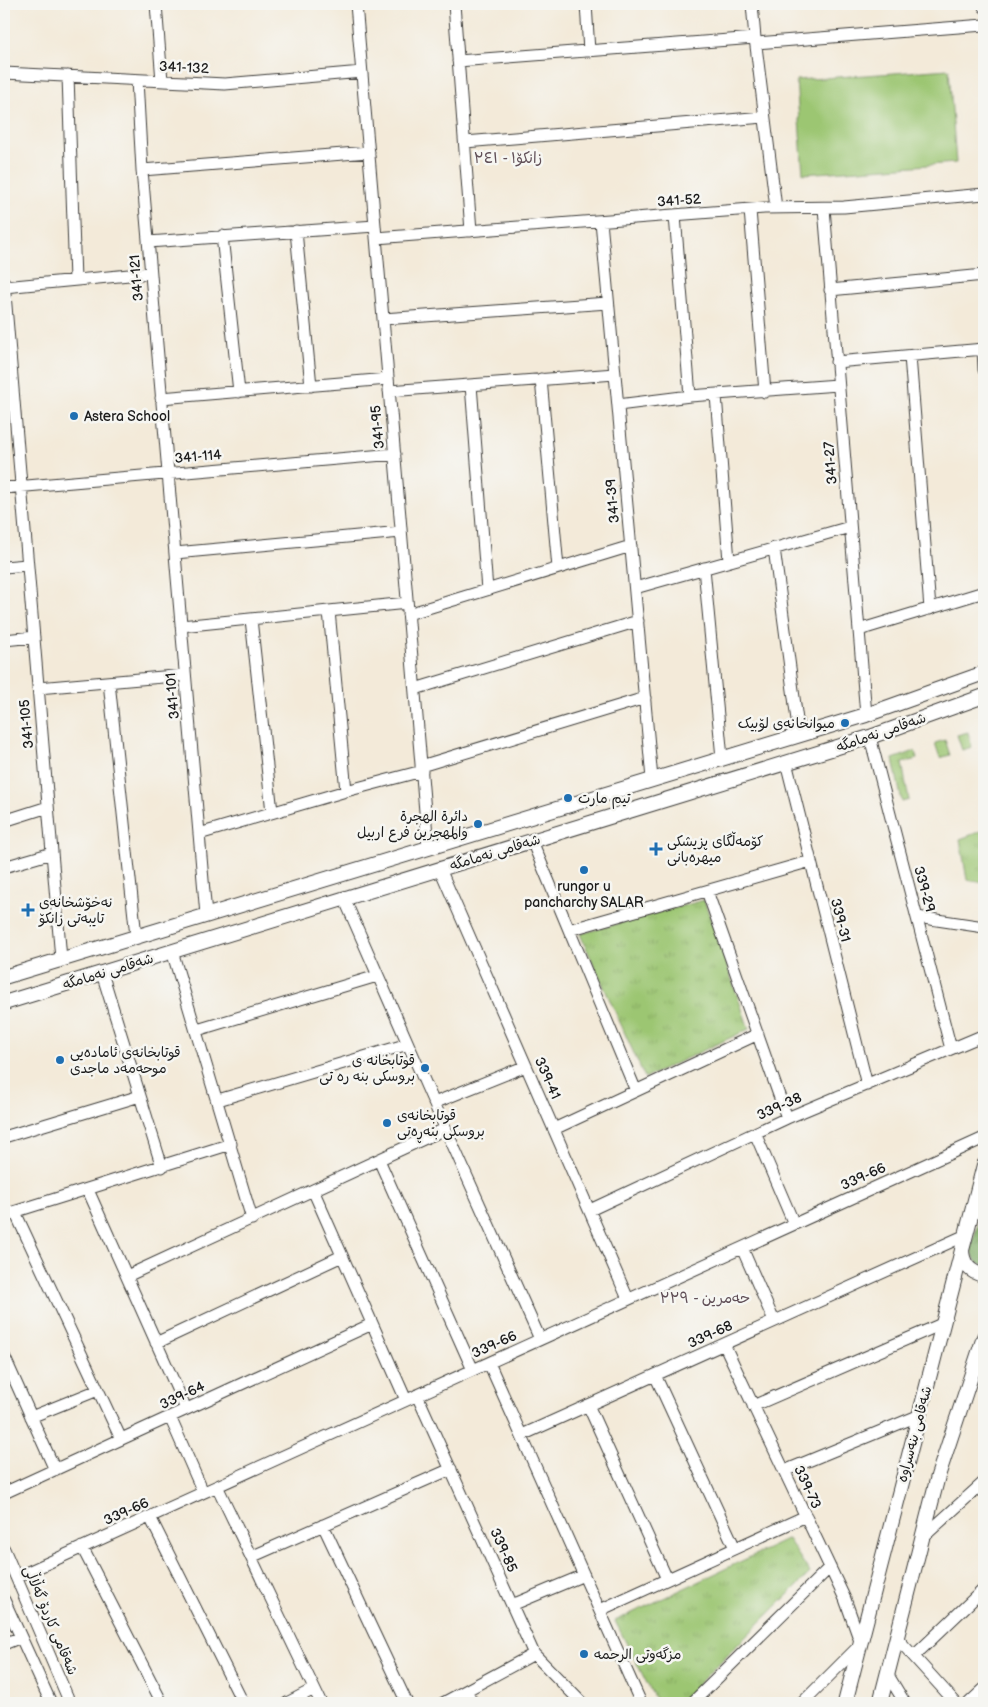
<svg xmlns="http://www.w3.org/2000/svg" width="988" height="1707" viewBox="0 0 988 1707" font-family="'Balsamiq Sans','Playpen Sans Arabic',sans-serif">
  <defs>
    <pattern id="grass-tufts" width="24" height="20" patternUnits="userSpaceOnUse" patternTransform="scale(1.25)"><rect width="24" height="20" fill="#9cc672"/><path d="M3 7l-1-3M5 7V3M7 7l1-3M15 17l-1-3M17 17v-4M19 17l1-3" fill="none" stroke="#86aa62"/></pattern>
    <pattern id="forest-crowns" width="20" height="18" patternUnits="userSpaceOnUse" patternTransform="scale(1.25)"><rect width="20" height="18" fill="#7dab64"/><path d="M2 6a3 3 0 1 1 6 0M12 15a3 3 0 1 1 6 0" fill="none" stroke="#668a52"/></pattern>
  </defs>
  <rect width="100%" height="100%" fill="#f6f6f2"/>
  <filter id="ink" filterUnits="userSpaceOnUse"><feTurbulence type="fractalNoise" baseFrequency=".02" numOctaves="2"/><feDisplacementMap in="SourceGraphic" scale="10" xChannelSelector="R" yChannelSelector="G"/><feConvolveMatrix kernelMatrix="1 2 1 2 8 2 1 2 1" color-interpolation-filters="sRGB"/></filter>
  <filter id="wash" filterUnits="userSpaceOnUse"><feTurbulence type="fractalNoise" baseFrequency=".0096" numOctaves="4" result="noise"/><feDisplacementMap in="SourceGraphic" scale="20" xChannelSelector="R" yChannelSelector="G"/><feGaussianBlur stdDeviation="1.12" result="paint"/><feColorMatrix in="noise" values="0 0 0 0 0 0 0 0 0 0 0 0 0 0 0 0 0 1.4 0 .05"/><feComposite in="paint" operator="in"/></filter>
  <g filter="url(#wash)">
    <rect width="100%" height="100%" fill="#f3ead9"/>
    <path fill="url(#grass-tufts)" stroke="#5c7147" d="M968,732l4,15 -10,3 -5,-15z
      M945,740l5,15 -10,3 -5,-15z
      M915,751l2,8 -15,4 7,37 -7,2 -9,-43z
      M984,830v53l-17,-3 -7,-41z
      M704,900l45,129 -104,49 -65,-144z
      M788,1539l22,34 -131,130h-22l-42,-82z"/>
    <path fill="url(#forest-crowns)" stroke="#4c6440" d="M984,1183v82l-7,-3 -3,-4 -3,-9 8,-31z"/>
    <path fill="#9cc672" stroke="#5c7147" d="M949,69l7,94 -153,11 -7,-94z"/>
  </g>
  <g filter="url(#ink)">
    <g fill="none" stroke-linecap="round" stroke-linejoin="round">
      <defs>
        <path id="minor" d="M156,4l6,77
          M356,4c25,281 48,562 72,843
          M454,4l17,227
          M586,4l3,47
          M752,4l3,34 21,170
          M984,4v3
          M756,43l228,-18
          M458,61l297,-23
          M4,73l221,11 137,-12
          M68,76l7,204
          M137,80l5,90 64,745
          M465,142l299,-25
          M142,170l227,-18
          M824,208l42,507
          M750,210l15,182
          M675,216l15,180
          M601,221l51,558
          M296,231l15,155
          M222,236l17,156
          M376,238l388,-30 80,-1 140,-13
          M148,242l227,-16
          M4,282l57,677
          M4,287l146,-14
          M830,290l154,-15
          M383,319l225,-16
          M983,349l1,21
          M910,356l20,253
          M836,362l148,-13
          M541,379l17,189
          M471,385l16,205
          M389,391l226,-17
          M716,395l13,166
          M161,398l227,-19
          M618,405l72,-9 148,-11
          M4,488l391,-34
          M774,548l25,187
          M175,553l226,-21
          M4,567l23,-2
          M704,568l18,190
          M635,588l215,-61
          M329,611l17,180
          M408,614l223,-68
          M251,619l21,193
          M181,626l226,-23
          M859,630l125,-38
          M4,640l30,-3
          M109,682l27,254
          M38,688l147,-13
          M415,689l223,-68
          M870,737l81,312
          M786,762l81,323
          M421,766l224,-68
          M4,821l44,-14
          M199,834l147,-43 76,-20
          M532,841l104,250
          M4,867l48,-14
          M440,869l188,430
          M707,891l80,227
          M344,898l90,205 106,236
          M917,917l67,10
          M569,930l242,-69
          M172,951l80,268
          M102,973l60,194
          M197,1030l180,-54
          M218,1100l190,-56
          M434,1103l92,-37
          M554,1129l204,-95
          M755,1133l39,91
          M4,1137l136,-41
          M379,1160l94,210
          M88,1190l98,219
          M313,1190l93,210
          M590,1210l197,-92 197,-83
          M15,1212l106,227
          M4,1215l227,-71
          M742,1248l32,73
          M127,1276l318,-147
          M156,1343l186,-87
          M724,1344l121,255 16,45 -59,59
          M4,1356l51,114
          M489,1363l152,340
          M655,1375l80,173
          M417,1395l117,259 48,49
          M588,1405l79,174
          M753,1406l191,-83
          M31,1417l67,-27
          M170,1417l33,75
          M522,1435l444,-200
          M784,1471l136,-56
          M217,1486l104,217
          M4,1493l368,-169
          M150,1517l93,186
          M323,1525l84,178
          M921,1539l63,-57
          M82,1547l80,156
          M4,1549l66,154
          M251,1557l200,-88
          M17,1577l967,-439
          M4,1600l47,103
          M512,1605l72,-30
          M600,1610l206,-94
          M897,1638l59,65
          M4,1644l17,-7
          M914,1656l70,-67
          M888,1675l17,28
          M466,1691l7,12
          M287,1703l27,-14
          M443,1703l91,-49
          M692,1703l138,-136
          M969,1703l15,-14"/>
        <path id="major" d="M4,977l862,-262 118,-42
          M4,1003l866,-266 114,-41
          M962,1249c0,14 8,24 22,26
          M845,1703l139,-538
          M880,1703l58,-227 46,-139"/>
      </defs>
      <use href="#minor" stroke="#3c3b38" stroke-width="13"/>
      <use href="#major" stroke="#3c3b38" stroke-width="16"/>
      <use href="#minor" stroke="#fff" stroke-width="11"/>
      <use href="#major" stroke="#fff" stroke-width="14"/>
    </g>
  </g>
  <g fill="#1f6fb2" stroke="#f6f6f2" stroke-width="2">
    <circle cx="74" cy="416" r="5"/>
    <circle cx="845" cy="723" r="5"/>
    <circle cx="568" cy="798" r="5"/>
    <circle cx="478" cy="824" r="5"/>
    <path d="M653.5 841.5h5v5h5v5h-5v5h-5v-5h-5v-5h5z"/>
    <circle cx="584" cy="870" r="5"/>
    <path d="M25.5 902.5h5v5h5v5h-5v5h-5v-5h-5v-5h5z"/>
    <circle cx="60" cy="1060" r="5"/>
    <circle cx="425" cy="1068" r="5"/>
    <circle cx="387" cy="1123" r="5"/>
    <circle cx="584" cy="1654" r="5"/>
  </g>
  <g text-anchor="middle" stroke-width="5" stroke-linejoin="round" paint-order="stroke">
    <g font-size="14" fill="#1c1c1c" stroke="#f6f6f2">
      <text transform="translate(184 67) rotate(3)" y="5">341-132</text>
      <text transform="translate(679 200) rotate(-4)" y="5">341-52</text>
      <text transform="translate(136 278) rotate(-95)" y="5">341-121</text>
      <text transform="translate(377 427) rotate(-95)" y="5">341-95</text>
      <text transform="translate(198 456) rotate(-5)" y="5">341-114</text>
      <text transform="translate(830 463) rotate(-95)" y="5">341-27</text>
      <text transform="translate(612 501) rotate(-95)" y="5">341-39</text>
      <text transform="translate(172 696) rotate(-95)" y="5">341-101</text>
      <text transform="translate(26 724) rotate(-95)" y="5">341-105</text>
      <text transform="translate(881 732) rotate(-19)" y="5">شەقامی نەمامگە</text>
      <text transform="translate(495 852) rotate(-17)" y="5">شەقامی نەمامگە</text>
      <text transform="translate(925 889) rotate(75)" y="5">339-29</text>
      <text transform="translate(841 920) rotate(76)" y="5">339-31</text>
      <text transform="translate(108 971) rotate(-17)" y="5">شەقامی نەمامگە</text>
      <text transform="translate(548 1078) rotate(66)" y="5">339-41</text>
      <text transform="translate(779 1106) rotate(-24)" y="5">339-38</text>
      <text transform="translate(863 1176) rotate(-24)" y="5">339-66</text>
      <text transform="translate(710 1334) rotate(-24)" y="5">339-68</text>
      <text transform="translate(494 1344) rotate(-24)" y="5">339-66</text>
      <text transform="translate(182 1395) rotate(-25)" y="5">339-64</text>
      <text transform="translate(914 1434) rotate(-75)" y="5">شەقامی بنەسراوە</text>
      <text transform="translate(808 1487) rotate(65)" y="5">339-73</text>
      <text transform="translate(126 1511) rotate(-24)" y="5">339-66</text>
      <text transform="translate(504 1550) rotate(66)" y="5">339-85</text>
      <text transform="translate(51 1620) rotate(67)" y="5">شەقامی کاردۆ گەڵاڵی</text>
    </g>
    <g font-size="14" fill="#1c1c1c" stroke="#f6f6f2" text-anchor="start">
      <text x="84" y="421">Astera School</text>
      <text x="835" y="728" text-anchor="end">میوانخانەی لۆبیک</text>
      <text x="578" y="803">تیم مارت</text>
      <text x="468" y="821" text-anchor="end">دائرة الهجرة<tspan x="468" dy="16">والمهجرين فرع اربيل</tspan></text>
      <text x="667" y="846">کۆمەڵگای پزیشکی<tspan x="667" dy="16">میهرەبانی</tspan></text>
      <text x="584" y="891" text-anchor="middle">rungor u<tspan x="584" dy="16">pancharchy SALAR</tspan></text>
      <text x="39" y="907">نەخۆشخانەی<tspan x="39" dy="16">تایبەتی زانکۆ</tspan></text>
      <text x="70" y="1057">قوتابخانەی ئامادەیی<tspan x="70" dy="16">موحەمەد ماجدی</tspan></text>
      <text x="415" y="1065" text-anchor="end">قوتابخانه ى<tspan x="415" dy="16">بروسكى بنه ره تى</tspan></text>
      <text x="397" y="1120">قوتابخانەی<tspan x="397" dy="16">بروسکی بنەڕەتی</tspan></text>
      <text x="594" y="1659">مزگەوتی الرحمە</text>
    </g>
    <g font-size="15" fill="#615058" stroke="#f6f6f2">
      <text x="508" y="163">زانکۆ١ - ٣٤١</text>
      <text x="705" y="1303">حەمرین - ٣٣٩</text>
    </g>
  </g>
  <rect width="988" height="1707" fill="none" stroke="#f6f6f2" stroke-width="20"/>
</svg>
